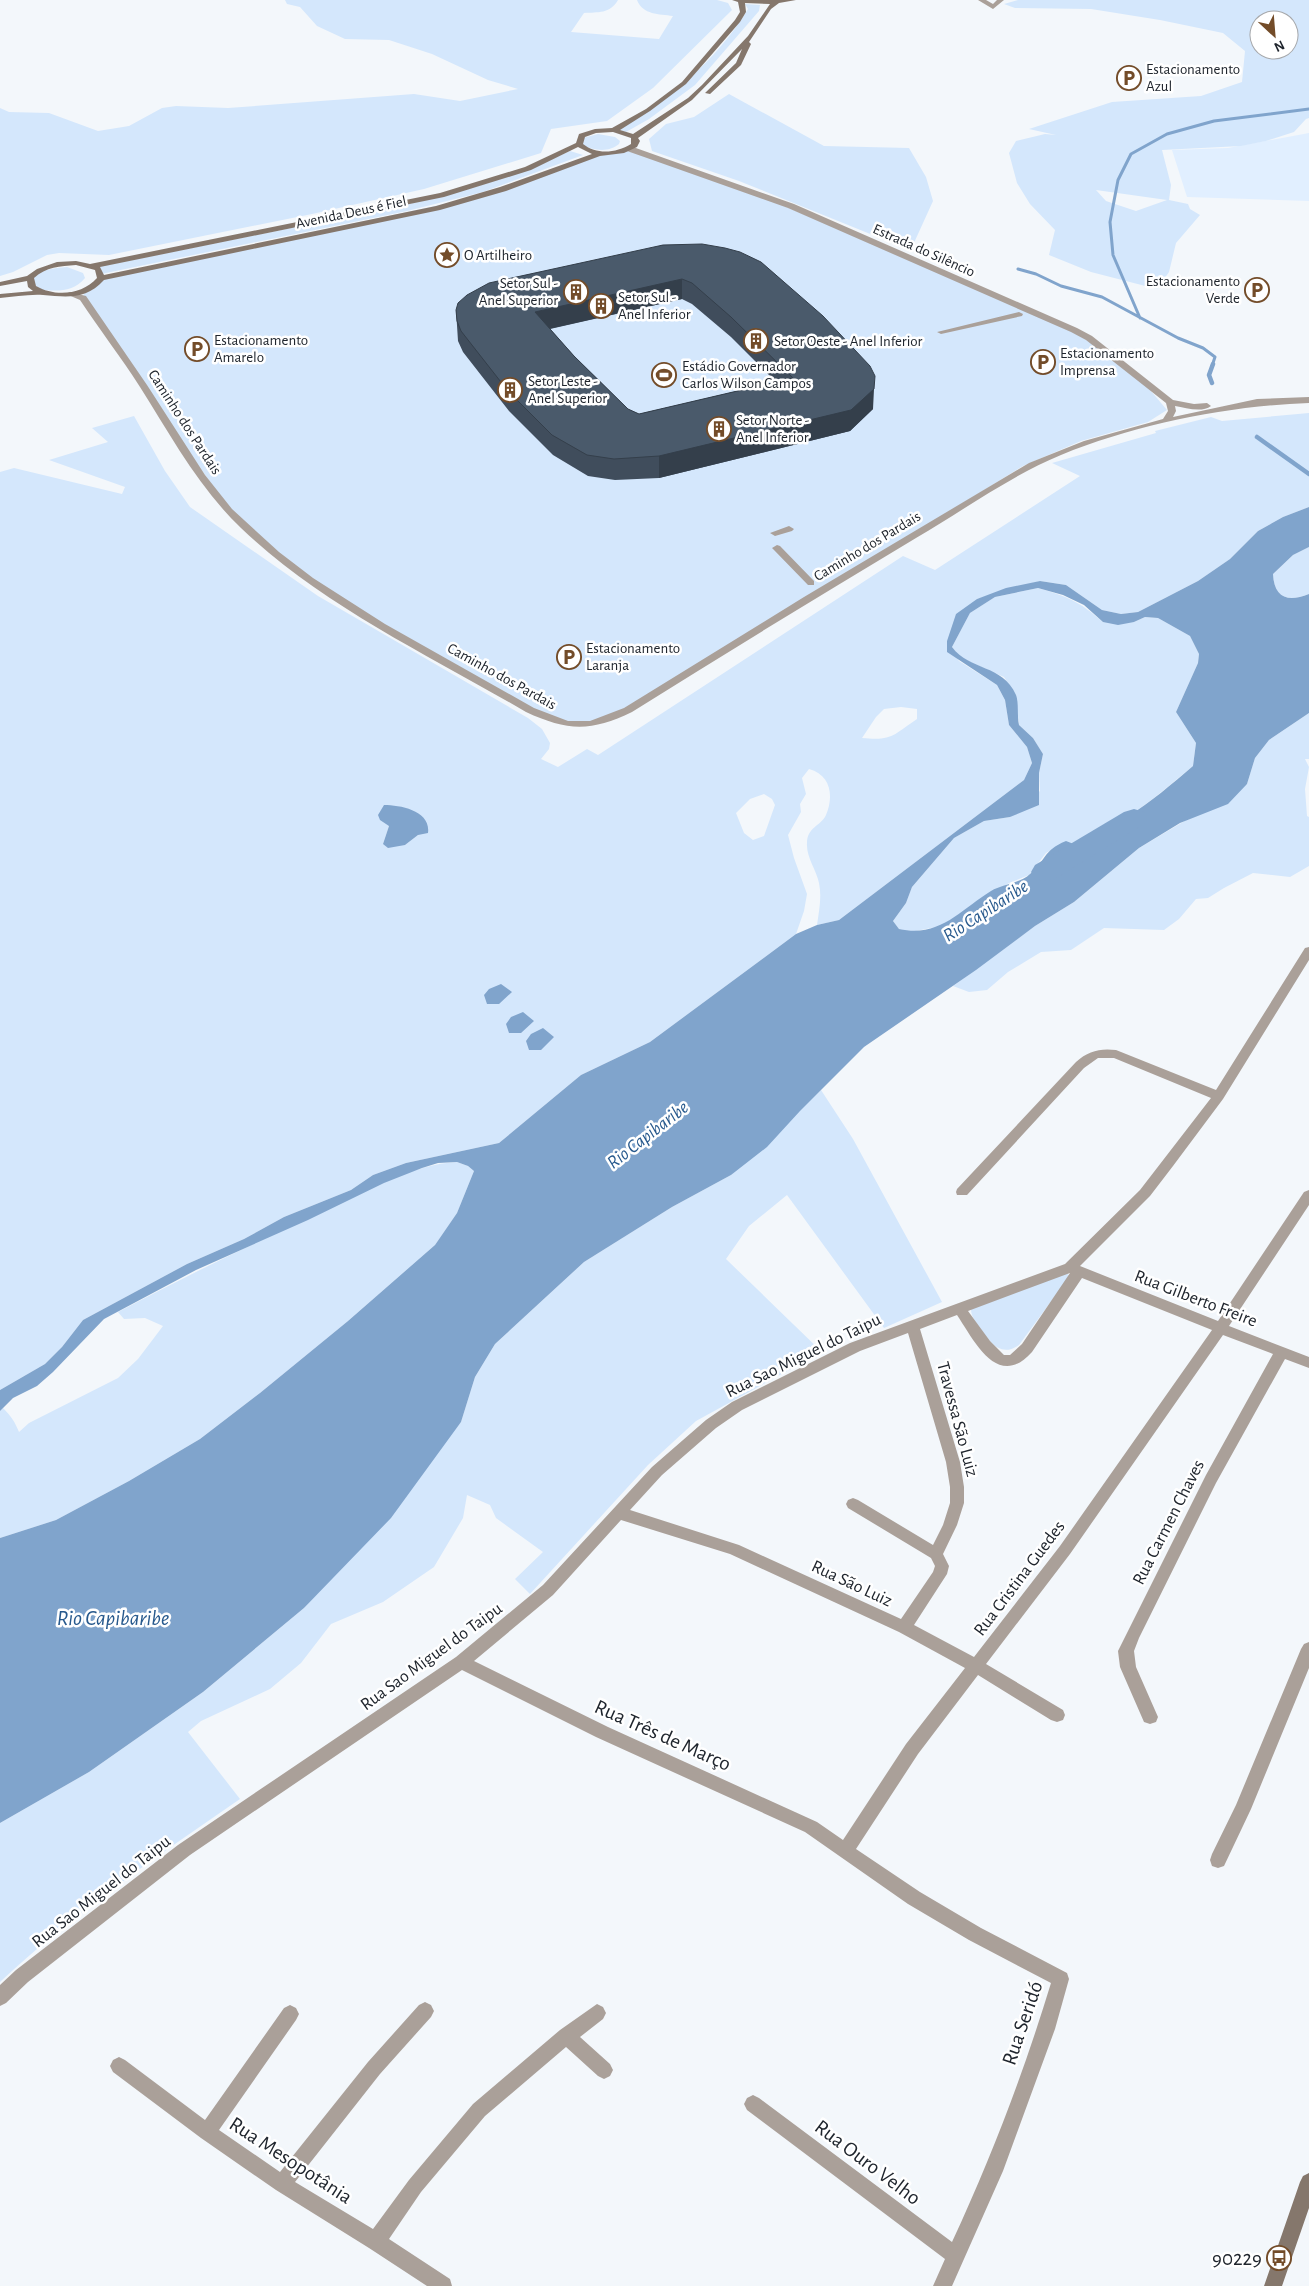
<svg xmlns="http://www.w3.org/2000/svg" width="1309" height="2286" viewBox="0 0 1309 2286" font-family="'Alegreya Sans',sans-serif">
  <rect width="100%" height="100%" fill="#f3f7fb"/>
  <path fill="#e1efff" d="M1309,133v68l-122,-4 -15,-47 56,-2z"/>
  <path fill="#d4e7fc" fill-rule="evenodd" d="M285,0h333c-8,14 -20,12 -34,13l-13,19 88,7 14,-23c-14,-2 -30,-1 -36,-16h80l11,3 4,7 -79,78 -46,33 -56,8 -10,24 -117,36 -112,25 -203,41 -50,-2 -12,2 -34,17 -13,4v-168l9,4 40,1 49,18 31,-5 33,-18 14,-2 52,2 186,-14 46,7 58,-12 -30,-9 -56,-26 -43,-14 -44,-1 -28,-13 -17,-19 -13,-3z
    M1018,0h291v118l-3,1 -12,13 -28,9 -25,5 -79,4 9,35 -2,15 19,4 2,5 10,6 -24,28 -7,29 -12,17 -66,-17 -42,-17 6,-25 -25,-26 -13,-21 -8,-30 7,-12 29,-7 11,1 -27,-6 83,-27 89,-6 41,-14 3,-31 -22,-18 -63,-13 -69,-11 -76,-1 -11,-4zM1259,20h30v30h-30zM1096,190l71,10 -31,11 -30,-10z
    M745,4l15,1 -1,6 -64,74 -46,34 -23,13 -13,-4c54,-25 104,-68 135,-119z
    M729,94l95,52 85,2 17,29 7,24 -20,44 -13,1 -161,-65 -87,-30 -3,-12 17,-15 28,-7z
    M598,134l17,3 5,4 -1,3c-11,9 -24,6 -36,2v-8z
    M630,149l105,36 339,145 71,54 22,26 -19,12 -67,19 -58,25 -344,213 -83,45c-16,3 -29,1 -44,-3l-226,-130 -94,-77 -149,-216 1,-5 22,-17 362,-77 115,-39z
    M570,151l13,4 -100,37 -76,19 -306,63 -4,-7 304,-61 74,-19 53,-17z
    M67,267l16,6 2,5c-11,14 -30,14 -46,11l-8,-9c9,-11 22,-12 36,-13z
    M1309,413v94l-26,10 -25,14 -28,28 -32,22 -60,31 -17,2 -19,-4 -36,-25 -26,-4 -63,18 -30,42 12,20 38,24 8,15 4,25 18,22 5,16 -8,17 -185,140 -22,5c2,-14 5,-28 2,-42 -3,-14 -13,-26 -12,-40 0,-16 14,-17 19,-28 8,-19 5,-40 -17,-46l-7,9 4,16 -6,10 1,8 -13,23 6,23 13,36 -3,17 -8,23 -146,108 -69,33 -82,68 -93,20 -33,12 -22,15 -67,27 -40,22 -57,25 -104,56 -21,27 -17,17 -45,26v-918l14,-4 108,26 3,-7 -76,-27 59,-18 -16,-14 42,-12 31,55 25,36 128,89 210,122 14,11 8,14 -1,6 -8,10 17,8 29,-18 11,6 305,-199 32,14 145,-94 -28,-13 104,-30 -1,-2 56,-14 11,4zM901,707l16,2v10c-24,16 -24,22 -55,19l14,-21 8,-8zM764,794l8,5 3,6 -11,31 -11,4 -9,-7 -8,-20 14,-14zM389,826l29,9 -13,10 -22,-1z
    M1309,547v47c-22,9 -35,3 -36,-20l20,-19z
    M1038,588c29,8 42,14 65,34h31l11,-5 13,1 32,18 9,18 -1,9 -22,49 20,31 -3,23c-21,17 -42,36 -66,51 -10,6 -21,9 -31,17v10l-12,4 -18,-6 -20,11 -17,22 -20,8 -68,43 -30,6 -12,-3 -6,-8 13,-18 6,-16 42,-49 30,-17 26,-4 30,-26 -1,-18 4,-19 -10,-16 -14,-13 -3,-29 -12,-19 -43,-19 -9,-11 18,-34 25,-16z
    M1309,713v46h-4l4,8 -4,22 2,27 2,1v49l-19,11 -37,-4 -29,15 -16,10 -12,1 -17,20 -15,11 -60,-2 -33,22 -30,2 -33,20 -21,18 -18,2 -16,-6 82,-60 39,-24 65,-54 108,-64 8,-26 14,-18z
    M821,1090l32,49 89,163 -58,26 -97,-133 -38,31 -23,33 98,95 -35,16 -93,51 -48,44 -118,129 -15,-15 28,-27 -47,-34 -6,-13 -23,-10 -4,23 -29,49 -51,35 -52,22 -30,39 -31,26 -69,32 -13,11 52,67c-83,57 -166,114 -240,183v-159l89,-51 114,-80 101,-84 157,-186 14,-45 20,-33 89,-82 88,-55 59,-32z
    M457,1162l11,4 6,5 -17,42 -22,32 -87,76 -88,72 -60,46 -71,42 -73,39 -56,18v-127l3,-3c8,8 12,14 16,24l10,-9 89,-45 20,-19 25,-33 -18,-8 -21,1 -6,-7c70,-37 140,-71 212,-104 40,-18 83,-44 127,-46z
    M1061,1274h7l1,3 -50,68c-19,13 -29,-3 -39,-17 -4,-6 -9,-11 -9,-19z"/>
  <path fill="#80a4cc" fill-rule="evenodd" d="M1309,507v40l-16,8 -20,19c1,23 14,29 36,20v119l-40,27 -14,18 -8,26 -19,20 -48,19 -41,25 -65,54 -39,24 -59,44 -112,77 -64,64 -33,36 -36,28 -59,32 -88,55 -89,82 -20,33 -14,45 -70,96 -87,90 -101,84 -114,80 -89,51v-285l56,-18 73,-39 71,-42 60,-46 88,-72 87,-76 22,-32 17,-42 -6,-5 -11,-4 -19,1 -16,5 -38,15 -76,37 -112,50 -92,49 -51,53 -16,14 -24,12 -13,13v-21l45,-26 17,-17 21,-27 104,-56 57,-25 40,-22 67,-27 22,-15 33,-12 93,-20 82,-68 69,-33 146,-108 21,-9 22,-5 185,-140 8,-17 -5,-16 -18,-22 -4,-25 -8,-15 -50,-33v-11l9,-27 21,-15 29,-11 34,-7 26,4 36,25 19,4 17,-2 60,-31 32,-22 28,-28 25,-14zM1038,588l25,7 21,10 19,17 15,3 16,-3 11,-5 13,1 32,18 9,18 -1,9 -22,49 20,31 -3,23c-21,18 -42,36 -66,51 -10,6 -21,9 -31,17l-1,10 -11,4 -18,-7c-24,10 -19,19 -36,33 -9,9 -27,10 -39,17 -31,19 -51,47 -92,38l-6,-8 13,-18 6,-16 42,-49 30,-17 26,-4 29,-12v-32l4,-19 -10,-16 -14,-13c-2,-9 0,-22 -3,-30 -14,-31 -46,-24 -64,-48l18,-34 25,-16z
    M384,805c17,0 47,6 44,28l-10,2 -13,10 -17,3 -5,-4 6,-18 -9,-6 -2,-5z
    M501,984l11,8 -13,12h-12l-3,-9 5,-6z
    M523,1012l11,9 -13,12h-12l-3,-9 5,-7z
    M543,1028l11,9 -13,13h-12l-3,-9 5,-7z"/>
  <g fill="none" stroke-linecap="round" stroke-linejoin="round">
    <path stroke="#80a4cc" stroke-width="3" d="M1018,269l18,5 25,12 41,11 76,41 25,10 12,9 -3,9
      M1140,318l-27,-63 -3,-33 8,-42 13,-26 36,-20 47,-13 95,-12"/>
    <path stroke="#80a4cc" stroke-width="4.5" d="M1212,383l-3,-8 4,-11
      M1257,437l52,37"/>
    <path fill="#80a4cc" fill-rule="evenodd" d="M1134,809l10,3 4,6 -4,6 -89,55 -10,2 -10,-2 -4,-7 4,-7 89,-53z"/>
    <path fill="#aaa099" fill-rule="evenodd" d="M978,0h8l7,4 4,-4h7l-11,9z
      M627,147h6l161,57 283,124 15,8 81,64 21,4 13,-1 4,3c-9,7 -25,2 -36,0l1,5 -3,6 84,-18 52,-2v6c-81,3 -172,21 -248,52 -51,21 -97,55 -145,83 -95,57 -190,115 -284,174 -41,20 -65,19 -106,0 -97,-57 -202,-105 -285,-184 -42,-40 -70,-92 -101,-141 -19,-30 -41,-58 -60,-87l-14,-6 4,-2 16,4 61,89 58,90 27,34 47,43 34,26 72,46 149,84 34,13h22l34,-13 180,-111 225,-134 55,-22 79,-22 5,-8 -2,-8 -80,-63 -15,-8 -283,-124 -141,-50 -20,-7z
      M1019,312l4,2 -1,2 -81,18 -4,-2z
      M789,526l5,3 -2,2 -17,5 -5,-3z
      M777,545l3,1 34,35v4h-6l-34,-35 -2,-2z
      M1309,947v13l-86,139 -50,67 -23,30 -70,70 138,55 86,-129 5,-2v15l-80,121 80,31v11l-24,-9 -69,124 -77,155 -5,13 2,16 22,50 -2,5 -6,2 -6,-2 -24,-55 -2,-16 88,-176 67,-121 -50,-19 -153,219 -84,110 77,46 2,5 -2,5 -6,2 -6,-2 -73,-45 -60,79 -62,95 64,43 61,36 86,45 2,6 -14,50 -52,142 -51,115h-19l12,-27 -198,-149 -3,-6 3,-6 6,-3 6,3 193,144c39,-84 72,-170 99,-259l-82,-43 -61,-36 -103,-72 -209,-95 -134,-67 -272,185 -162,127 -22,21 -6,3v-21l16,-15 162,-125 278,-188 87,-72 109,-118 54,-47 26,-18 118,-59 215,-79 75,-74 71,-92 -97,-40h-16l-14,10 -117,127h-10l-1,-3 1,-3 119,-127c12,-11 24,-14 40,-12l100,40 89,-142zM1070,1273l-48,71 -12,11h-6l-14,-14 -22,-30zM1082,1278l130,52 -152,216 -86,111 -60,-32 33,-51 2,-8 -6,-12 14,-29 7,-22v-16l-4,-25 -40,-133 37,-14c18,27 41,75 75,37zM908,1333l38,129 4,25v16l-7,22 -10,20 -75,-45 -5,-2 -5,2 -2,4 2,4 83,50 4,8 -2,6 -32,47 -162,-74 -109,-35 32,-35 54,-47 26,-18 118,-59zM621,1520l109,34 169,78 66,36 -59,76 -63,96 -26,-18 -209,-95 -134,-66 79,-66z
      M1309,1642v26l-58,141 -27,57 -6,2 -6,-2 -2,-6 2,-6 24,-49 65,-156 3,-5z
      M425,2002l6,3 3,6 -3,6 -51,57 -85,108 78,47 36,-49 64,-76 87,-74 37,-26 6,3 3,6 -3,6 -23,18 30,27 3,6 -3,6 -6,3 -6,-3 -32,-29 -81,69 -64,76 -32,47 61,40 2,7h-25l-58,-38 -93,-58 -75,-52 -88,-66 -3,-6 3,-6 6,-3 6,3 80,60 79,-112 6,-3 6,3 3,6 -3,6 -77,110 61,42 88,-110 51,-57z"/>
    <path fill="#85776c" fill-rule="evenodd" d="M732,0h64l-17,3 -8,6 -22,33 2,2 -10,21 -31,29 -5,-1 31,-30 6,-14 -50,51 -54,38 2,3 -3,6 -13,6 -24,3 -94,35 -66,19 -336,70c-18,20 -37,17 -61,15 -14,-1 -29,2 -43,3v-4l33,-3 -5,-4 -1,-6 -27,5v-4l27,-6 10,-7 20,-7 19,-1 14,3 350,-71 85,-26 51,-24 3,-9 16,-5 17,-1 34,-19 36,-27 53,-62 5,-8 -2,-10zM745,3l25,1 -22,32 -46,49 -14,13 -55,36 -13,-4 30,-19 36,-27 54,-62 6,-10zM613,132l18,6v6c-15,9 -34,11 -48,0l2,-7 11,-4zM578,147l14,7 -92,33 -64,19 -332,69 -4,-8 344,-70 87,-27zM76,265l19,5 2,8c-15,17 -42,19 -61,8l-2,-8c12,-11 26,-12 42,-13z
      M1309,2173v35l-27,78h-18l36,-104 3,-6z"/>
  </g>
  <path fill="#404d5c" fill-rule="evenodd" d="M663,245l210,164 -23,22 -191,47 -44,2 -27,-4 -35,-21 -44,-44 -46,-59 -5,-11 -2,-31zM682,299l10,5 39,33 45,45 -137,32 -11,-5 -54,-53 -24,-27z"/>
  <path fill="#343f4b" d="M682,279v20l-147,33v-20z
    M874,389l-1,20 -23,22 -191,47v-22z"/>
  <path fill="#4a5a6b" stroke="#343f4b" fill-rule="evenodd" d="M702,244l23,4 15,4 21,10 62,54 47,50 5,10 -1,13 -23,21 -192,46 -45,3 -27,-4 -35,-20 -44,-44 -47,-60 -4,-10 -1,-11 2,-7 9,-8 22,-12 174,-38zM682,279l10,4 39,34 62,61 -154,36 -11,-5 -54,-53 -39,-44z"/>
  <defs>
    <symbol id="parking-ring" viewBox="-11 -11 22 22"><circle r="9.5" fill="#fff" stroke="#734c29" stroke-width="1.5"/><path d="M-3.5-5.5H1a3.5 3.5 0 0 1 0 7H-1V5.5H-3.5ZM-1-3.4V-.6H.8a1.4 1.4 0 0 0 0-2.8Z" fill="#734c29"/></symbol>
    <symbol id="sight-ring" viewBox="-11 -11 22 22"><circle r="9.5" fill="#fff" stroke="#734c29" stroke-width="1.5"/><path d="M0-6L1.8-2.2L6-1.7L2.9 1.2L3.7 5.4L0 3.3L-3.7 5.4L-2.9 1.2L-6-1.7L-1.8-2.2Z" fill="#734c29"/></symbol>
    <symbol id="building-ring" viewBox="-11 -11 22 22"><circle r="9.5" fill="#fff" stroke="#734c29" stroke-width="1.5"/><path d="M-4-6H4V6H1V3H-1V6H-4ZM-2.5-4.3h1.7v1.8h-1.7ZM.8-4.3h1.7v1.8H.8ZM-2.5-1h1.7V.8h-1.7ZM.8-1h1.7V.8H.8Z" fill="#734c29"/></symbol>
    <symbol id="stadium-ring" viewBox="-11 -11 22 22"><circle r="9.5" fill="#fff" stroke="#734c29" stroke-width="1.5"/><path d="M0-5a6.5 5 0 1 0 0 10a6.5 5 0 1 0 0-10ZM-3.5-1.8h7v3.6h-7Z" fill="#734c29"/></symbol>
    <symbol id="bus-ring" viewBox="-11 -11 22 22"><circle r="9.5" fill="#fff" stroke="#734c29" stroke-width="1.5"/><path d="M-5-6H5V4H4V6H2V4H-2V6H-4V4H-5ZM-3.5-4V0h7V-4ZM-3.5 1.2v1.5H-2V1.2ZM2 1.2v1.5H3.5V1.2Z" fill="#734c29"/></symbol>
  </defs>
  <g fill-rule="evenodd">
    <use href="#parking-ring" x="1115" y="64" width="28" height="28"/>
    <use href="#sight-ring" x="433" y="241" width="28" height="28"/>
    <use href="#parking-ring" x="1243" y="276" width="28" height="28"/>
    <use href="#building-ring" x="562" y="278" width="28" height="28"/>
    <use href="#building-ring" x="587" y="292" width="28" height="28"/>
    <use href="#building-ring" x="742" y="327" width="28" height="28"/>
    <use href="#parking-ring" x="183" y="335" width="28" height="28"/>
    <use href="#parking-ring" x="1029" y="348" width="28" height="28"/>
    <use href="#stadium-ring" x="650" y="361" width="28" height="28"/>
    <use href="#building-ring" x="496" y="376" width="28" height="28"/>
    <use href="#building-ring" x="705" y="415" width="28" height="28"/>
    <use href="#parking-ring" x="555" y="643" width="28" height="28"/>
    <use href="#bus-ring" x="1265" y="2244" width="28" height="28"/>
  </g>
  <g text-anchor="middle" stroke-width="5" stroke-linejoin="round" paint-order="stroke">
    <g font-size="15" fill="#20262e" stroke="#fff" text-anchor="start">
      <text x="1146" y="74">Estacionamento<tspan x="1146" dy="17">Azul</tspan></text>
      <text x="464" y="260">O Artilheiro</text>
      <text x="1240" y="286" text-anchor="end">Estacionamento<tspan x="1240" dy="17">Verde</tspan></text>
      <text x="558" y="288" text-anchor="end">Setor Sul -<tspan x="558" dy="17">Anel Superior</tspan></text>
      <text x="618" y="302">Setor Sul -<tspan x="618" dy="17">Anel Inferior</tspan></text>
      <text x="214" y="345">Estacionamento<tspan x="214" dy="17">Amarelo</tspan></text>
      <text x="774" y="346">Setor Oeste - Anel Inferior</text>
      <text x="1060" y="358">Estacionamento<tspan x="1060" dy="17">Imprensa</tspan></text>
      <text x="682" y="371">Estádio Governador<tspan x="682" dy="17">Carlos Wilson Campos</tspan></text>
      <text x="528" y="386">Setor Leste -<tspan x="528" dy="17">Anel Superior</tspan></text>
      <text x="736" y="425">Setor Norte -<tspan x="736" dy="17">Anel Inferior</tspan></text>
      <text x="586" y="653">Estacionamento<tspan x="586" dy="17">Laranja</tspan></text>
    </g>
    <g font-size="15" fill="#20262e" stroke="#fff">
      <text transform="translate(351 212) rotate(-12)" y="5">Avenida Deus é Fiel</text>
      <text transform="translate(924 250) rotate(24)" y="5">Estrada do Silêncio</text>
      <text transform="translate(185 422) rotate(57)" y="5">Caminho dos Pardais</text>
      <text transform="translate(867 546) rotate(-31)" y="5">Caminho dos Pardais</text>
      <text transform="translate(502 676) rotate(29)" y="5">Caminho dos Pardais</text>
    </g>
    <g font-size="18" fill="#20262e" stroke="#fff">
      <text transform="translate(1196 1298) rotate(21)" y="6">Rua Gilberto Freire</text>
      <text transform="translate(803 1355) rotate(-26)" y="6">Rua Sao Miguel do Taipu</text>
      <text transform="translate(958 1419) rotate(75)" y="6">Travessa São Luiz</text>
      <text transform="translate(1168 1522) rotate(-63)" y="6">Rua Carmen Chaves</text>
      <text transform="translate(1019 1578) rotate(-53)" y="6">Rua Cristina Guedes</text>
      <text transform="translate(852 1583) rotate(25)" y="6">Rua São Luiz</text>
      <text transform="translate(431 1656) rotate(-36)" y="6">Rua Sao Miguel do Taipu</text>
      <text transform="translate(101 1891) rotate(-38)" y="6">Rua Sao Miguel do Taipu</text>
    </g>
    <g font-size="19" font-style="italic" fill="#27598d" stroke="#fff">
      <text transform="translate(985 910) rotate(-33)" y="7">Rio Capibaribe</text>
      <text transform="translate(647 1134) rotate(-38)" y="7">Rio Capibaribe</text>
    </g>
    <g font-size="21" fill="#20262e" stroke="#fff">
      <text transform="translate(663 1735) rotate(24)" y="7">Rua Três de Março</text>
      <text transform="translate(1022 2023) rotate(-71)" y="7">Rua Seridó</text>
      <text transform="translate(291 2160) rotate(33)" y="7">Rua Mesopotânia</text>
      <text transform="translate(868 2162) rotate(37)" y="7">Rua Ouro Velho</text>
    </g>
    <g font-size="21" fill="#20262e" stroke="#fff" text-anchor="end">
      <text x="1262" y="2265">90229</text>
    </g>
    <g font-size="22" font-style="italic" fill="#27598d" stroke="#fff">
      <text x="113" y="1625">Rio Capibaribe</text>
    </g>
  </g>
  <g transform="translate(1274 35) rotate(154)"><circle r="24" fill="#ffffff" stroke="#a6a8ab"/>
  <path d="M0-4L9 19L0 12L-9 19Z" fill="#734c29"/>
  <text y="-8" font-size="14" font-weight="bold" text-anchor="middle" fill="#20262e">N</text>
  </g>
</svg>
